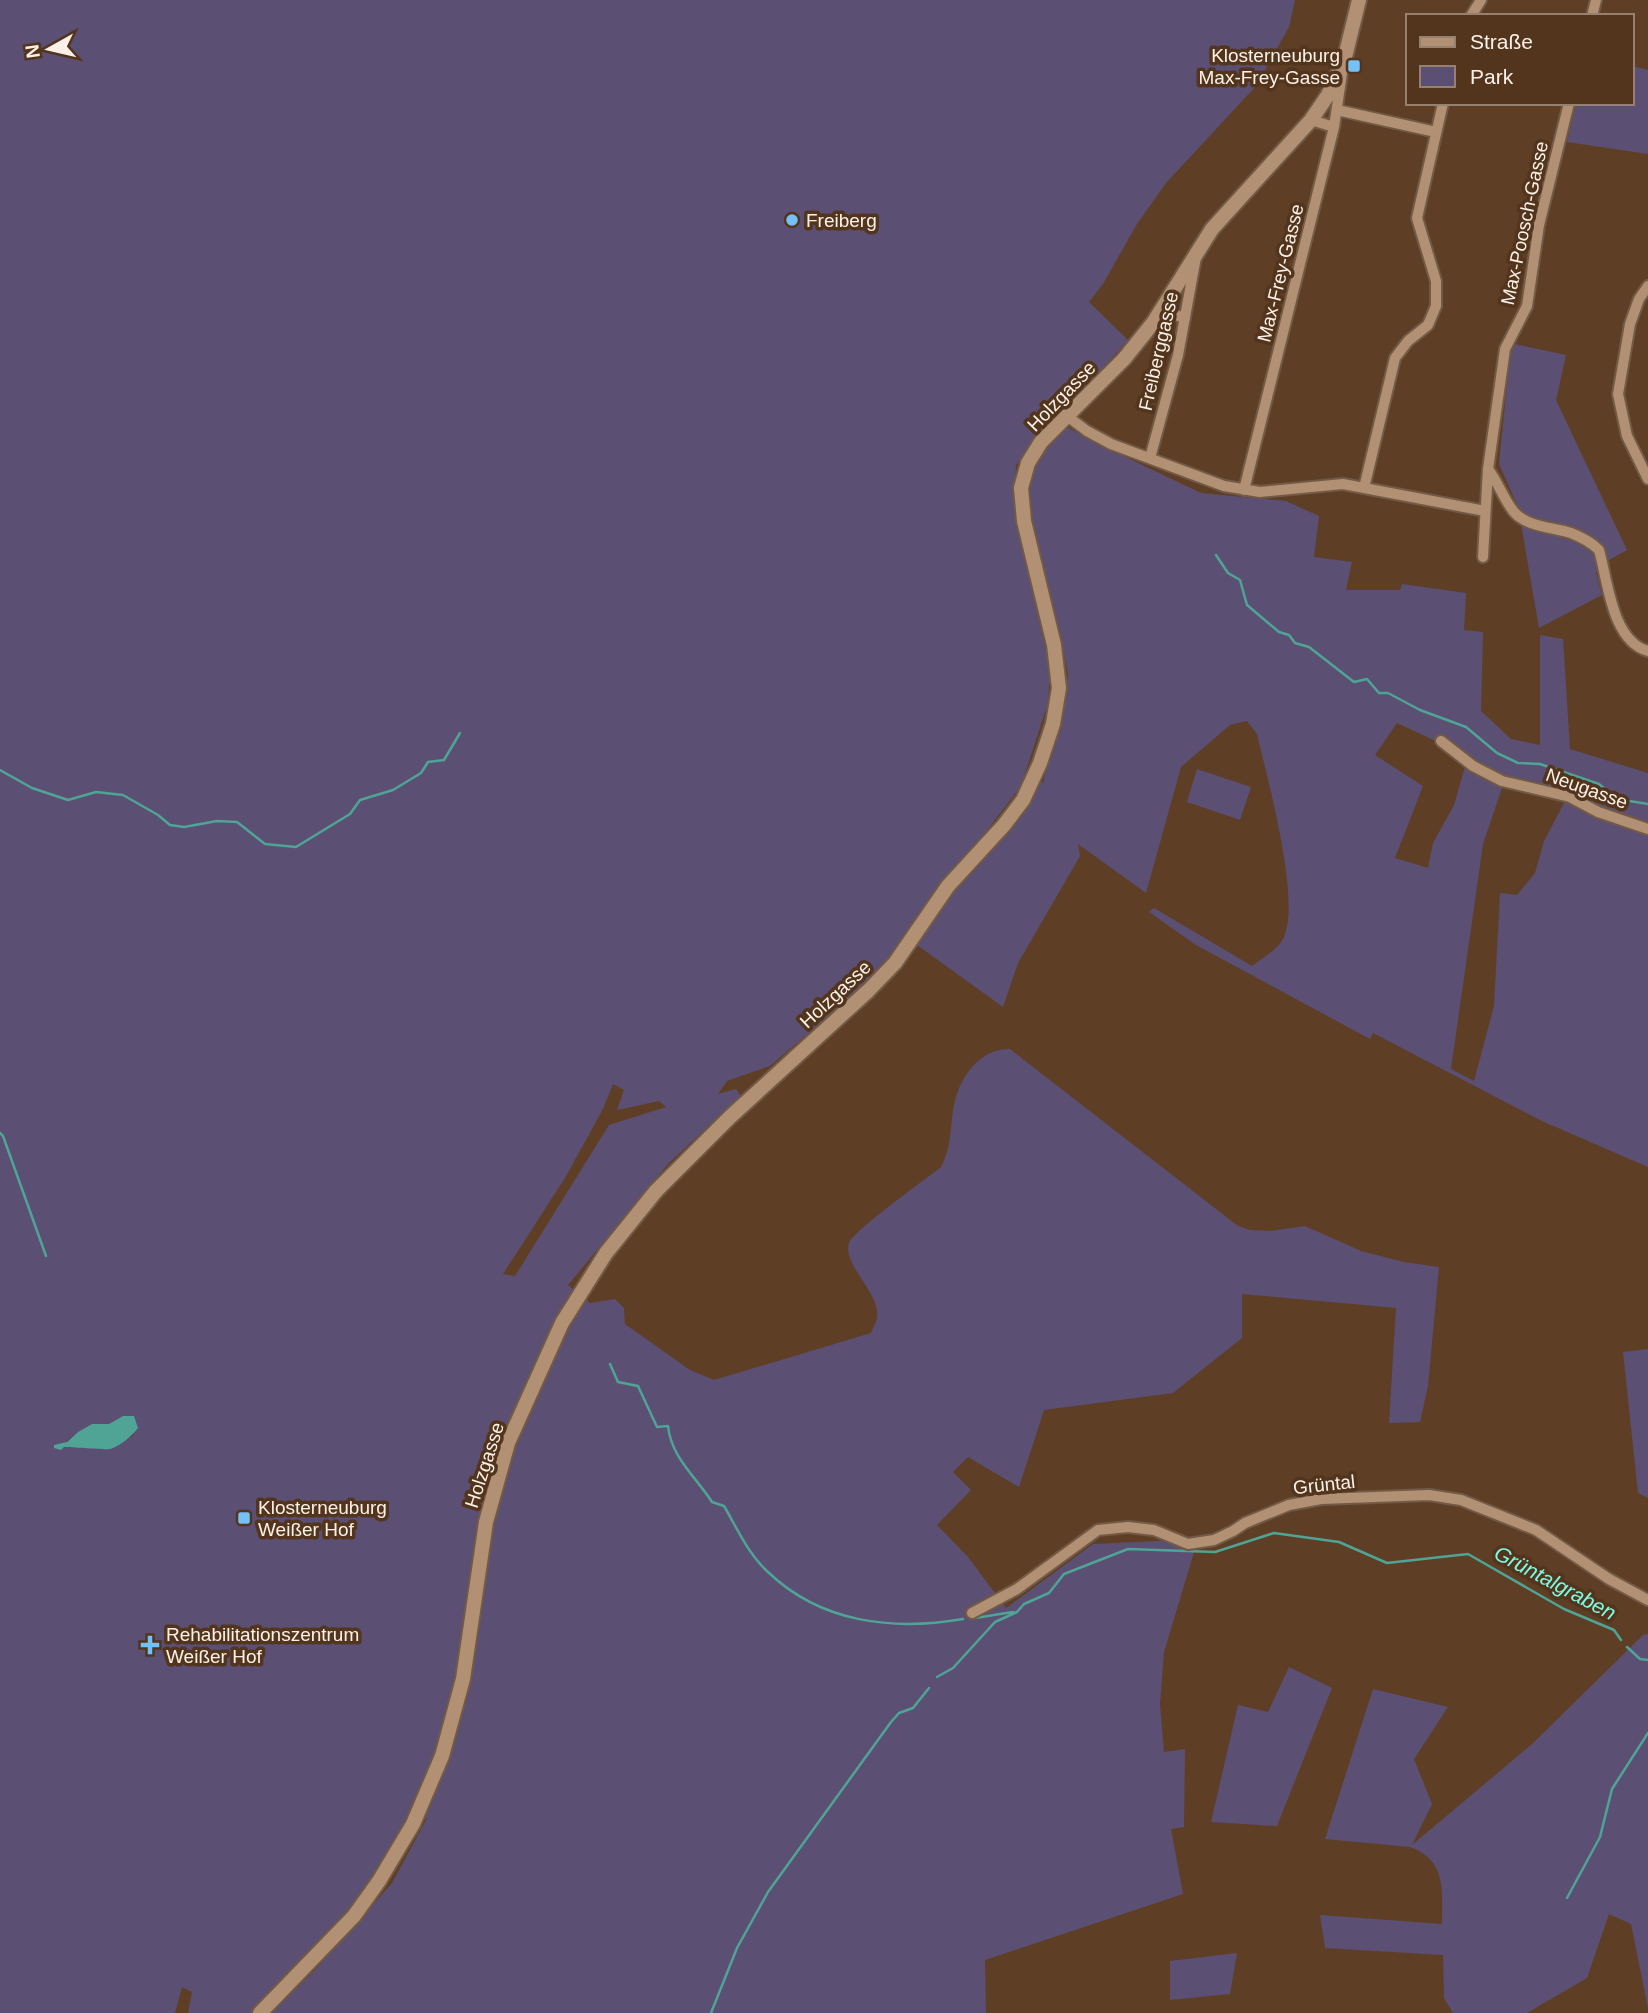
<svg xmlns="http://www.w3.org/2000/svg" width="1648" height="2013" viewBox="0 0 1648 2013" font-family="Helvetica,sans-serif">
  <rect width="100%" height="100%" fill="#5e3f26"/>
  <path fill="#5b4f74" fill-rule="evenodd" d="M0,0h1295l-6,27 -33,59 -90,97 -29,41 -34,60 -14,18 39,38 -112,125 -1,41 7,41 28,120 -2,36 -27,83 -147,191 -104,89 -43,15 -9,13 18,-5 5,7 -72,67 -101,122 22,18 25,-4 9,9 1,16 65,46 24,10 157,-47c2,-5 5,-10 6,-15 4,-25 -35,-53 -28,-75 4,-12 78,-65 92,-76 14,-26 7,-51 17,-76 9,-23 27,-43 52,-42l228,177 12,4 20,1 35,-5 56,25 43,11 35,5 -11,119 -8,36 -31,1 7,-115 -154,-14v44l-69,55 -129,17 -25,77 -51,-30 -15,15 18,18 -34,35 31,32 38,51 87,-64 105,-5 -34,113 -4,52 4,48 21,-3 -1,78 -13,2 12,65 -198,66 1,53h-715l44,-43 77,-87 35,-65 -14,-5c-10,19 -19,39 -31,57 -37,53 -84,99 -131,143h-63l4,-21 -10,-5 -7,26h-175zM613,1084l11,6 -7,20 42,-9 7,6 -57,18 -94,151 -12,-2 62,-96 38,-69zM123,1416l11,19 -12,6 -59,6 5,-7 10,-8 14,-8h17z
    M1632,66l16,4v84l-81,-12 9,-39h56z
    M1515,344l51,11 -10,45 71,150 -18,10 -13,12 6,23 -63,33 -21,-121 -19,-43 11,-111z
    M1064,425l26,15 111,53 85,8 33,15 -5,41 38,5 -6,28h54l2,-6 64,9 -2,37 19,2 -2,79 30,28 29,6v-110l23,4 7,110 78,24v394l-106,-46 -169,-88 -3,6 -174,-94 -47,-33 5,-4 98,58c9,-7 23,-15 29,-24 24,-31 -15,-168 -24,-208l-10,-13 -17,4 -49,42 -35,126 -68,-49 2,12 -62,107 -15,44 -86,-62 14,-27 107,-138 5,3 25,-108 -9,-47 -28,-104 -5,-36 6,-22 10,-17zM1397,723l71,33 -14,49 -21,38 -5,25 -33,-10 28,-72 -48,-31zM1502,788l30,2 33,11 -21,40 -9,32 -18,22 -17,-2 -6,113 -20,75 -23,-12 32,-225z
    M1197,769l54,18 -11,33 -53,-18z
    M1648,1349v149l-10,-5 -15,-141z
    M1648,1634v374l-17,-84 -22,-10 -22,64 -60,35h-74l-9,-15 -1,-43 -118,-7 -5,-33 122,9c0,-33 5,-64 -32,-77l-85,-8 48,-150 75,18 -34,52 18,45 -20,41 120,-101 111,-109z
    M1289,1667l43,21 -55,138 -66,-4 27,-117 30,7z
    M1237,1953l-7,41 -60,6v-39z"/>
  <path fill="#4fa495" d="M123,1416h11l4,12c-5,7 -19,19 -28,21 -5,1 -36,-2 -46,-2l-3,3 -7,-2v-3l13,-3 11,-10 14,-8h17z"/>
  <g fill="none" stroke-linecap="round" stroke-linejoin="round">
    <path stroke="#4fa495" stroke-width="2.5" d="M1216,555l12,18 12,7 7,25 32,27 10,3 6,8 14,4 45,35 13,-3 12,14h9l32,17 46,17 31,26 21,10 22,1 59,20 18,15 31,5
      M0,770l32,18 36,12 28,-8 27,3 35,20 12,10 14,2 33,-6 20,1 28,22 31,3 54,-33 10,-14 33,-10 28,-17 7,-11 16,-2 16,-27
      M0,1133l3,3 43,120
      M610,1364l8,18 20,4 19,41 11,-1c3,31 28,51 44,76l12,4c13,22 24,48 44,66 53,51 125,59 195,47
      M975,1618l38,-6
      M1627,1647l13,12 8,1
      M937,1677l16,-9 42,-46 22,-10 7,-8 25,-11 15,-19 64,-25 87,3 59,-19 65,9 48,21 81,-9 96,55 50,21 7,10
      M1567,1898l33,-61 12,-48 36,-56
      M711,2013l26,-65 31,-56 123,-170 8,-9 14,-5 16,-20"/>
    <defs>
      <path id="minor" d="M1471,16l10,-16
        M1592,16l4,-16
        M1337,110l99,22
        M1311,120l23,7
        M1648,286l-9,13 -9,25 -12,70 9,42 21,43
        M1162,311l23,7
        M1067,416l20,15 24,13 113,42 36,6 83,-8 142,27
        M1150,458l28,-103 18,-98
        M1488,469c10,13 16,31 26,43 13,15 38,15 57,21 10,4 20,9 28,17 9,32 13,91 49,101
        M1364,488l31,-130 13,-17 20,-16 8,-19v-25l-19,-63 26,-115
        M1244,490l90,-363 8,-54
        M1483,557l5,-88 17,-120 22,-43 12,-81 30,-122
        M1441,741l32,25 29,15 68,16 28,15 50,17
        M972,1613l45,-24 81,-59 30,-3 26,3 34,14 26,-4 19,-9 12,-8 44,-18 32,-6 108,-4 32,5 75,30 73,49 39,21"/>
      <path id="tertiary" d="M260,2013l94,-97 25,-35 34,-57 29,-68 21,-77 23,-157 22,-79 54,-120 44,-70 50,-62 74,-74 138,-126 27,-28 53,-77 56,-61 19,-25 17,-37 13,-39 6,-36 -5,-43 -30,-124 -3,-33 7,-25 13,-21 83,-83 29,-36 59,-94 99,-109 17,-25 16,-34 15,-61"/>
    </defs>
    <use href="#minor" stroke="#725a45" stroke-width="14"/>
    <use href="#tertiary" stroke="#725a45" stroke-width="18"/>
    <use href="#minor" stroke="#b29074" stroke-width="10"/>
    <use href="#tertiary" stroke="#b29074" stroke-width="14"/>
  </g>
  <g fill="#73c1f6" stroke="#52351c" stroke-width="2.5">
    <rect x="1347" y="59" width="14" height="14" rx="3.5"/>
    <circle cx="792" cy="220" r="7"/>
    <rect x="237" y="1511" width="14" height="14" rx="3.5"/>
    <path d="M146.5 1634.5h7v7h7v7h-7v7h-7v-7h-7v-7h7z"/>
  </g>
  <g text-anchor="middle" stroke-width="7" stroke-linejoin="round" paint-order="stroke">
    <g font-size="19" fill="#fcf1e8" stroke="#52351c" text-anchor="start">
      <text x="1340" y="62" text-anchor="end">Klosterneuburg<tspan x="1340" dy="22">Max-Frey-Gasse</tspan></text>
      <text x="806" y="227">Freiberg</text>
      <text x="258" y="1514">Klosterneuburg<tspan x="258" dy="22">Weißer Hof</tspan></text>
      <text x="166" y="1641">Rehabilitationszentrum<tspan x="166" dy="22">Weißer Hof</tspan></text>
    </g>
    <g font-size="19" fill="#fcf1e8" stroke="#52351c">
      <text transform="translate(1524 223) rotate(-78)" y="7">Max-Poosch-Gasse</text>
      <text transform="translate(1280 273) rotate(-76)" y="7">Max-Frey-Gasse</text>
      <text transform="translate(1158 351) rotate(-77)" y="7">Freiberggasse</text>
      <text transform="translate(1061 396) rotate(-46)" y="7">Holzgasse</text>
      <text transform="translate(1587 788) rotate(20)" y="7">Neugasse</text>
      <text transform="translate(835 994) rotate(-43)" y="7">Holzgasse</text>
      <text transform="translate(484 1465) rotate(-72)" y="7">Holzgasse</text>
      <text transform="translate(1324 1484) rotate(-6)" y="7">Grüntal</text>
    </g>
    <g font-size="21" font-style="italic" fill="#7df9e3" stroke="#52351c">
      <text transform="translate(1555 1583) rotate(28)" y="7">Grüntalgraben</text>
    </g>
  </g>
  <rect x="1406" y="14" width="228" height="91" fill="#52351c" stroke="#96806e" stroke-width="2"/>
  <rect x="1420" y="37" width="35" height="10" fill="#b29074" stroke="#96806e" stroke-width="2"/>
  <text x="1470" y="49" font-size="21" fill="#fcf1e8">Straße</text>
  <rect x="1420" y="66" width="35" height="21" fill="#5b4f74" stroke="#96806e" stroke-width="2"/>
  <text x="1470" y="84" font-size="21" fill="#fcf1e8">Park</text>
  <g transform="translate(49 49) rotate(262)" stroke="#52351c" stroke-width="5" paint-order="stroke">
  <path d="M0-5L12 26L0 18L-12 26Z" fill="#fcf1e8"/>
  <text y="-10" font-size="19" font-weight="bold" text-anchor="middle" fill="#fcf1e8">N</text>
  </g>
</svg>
